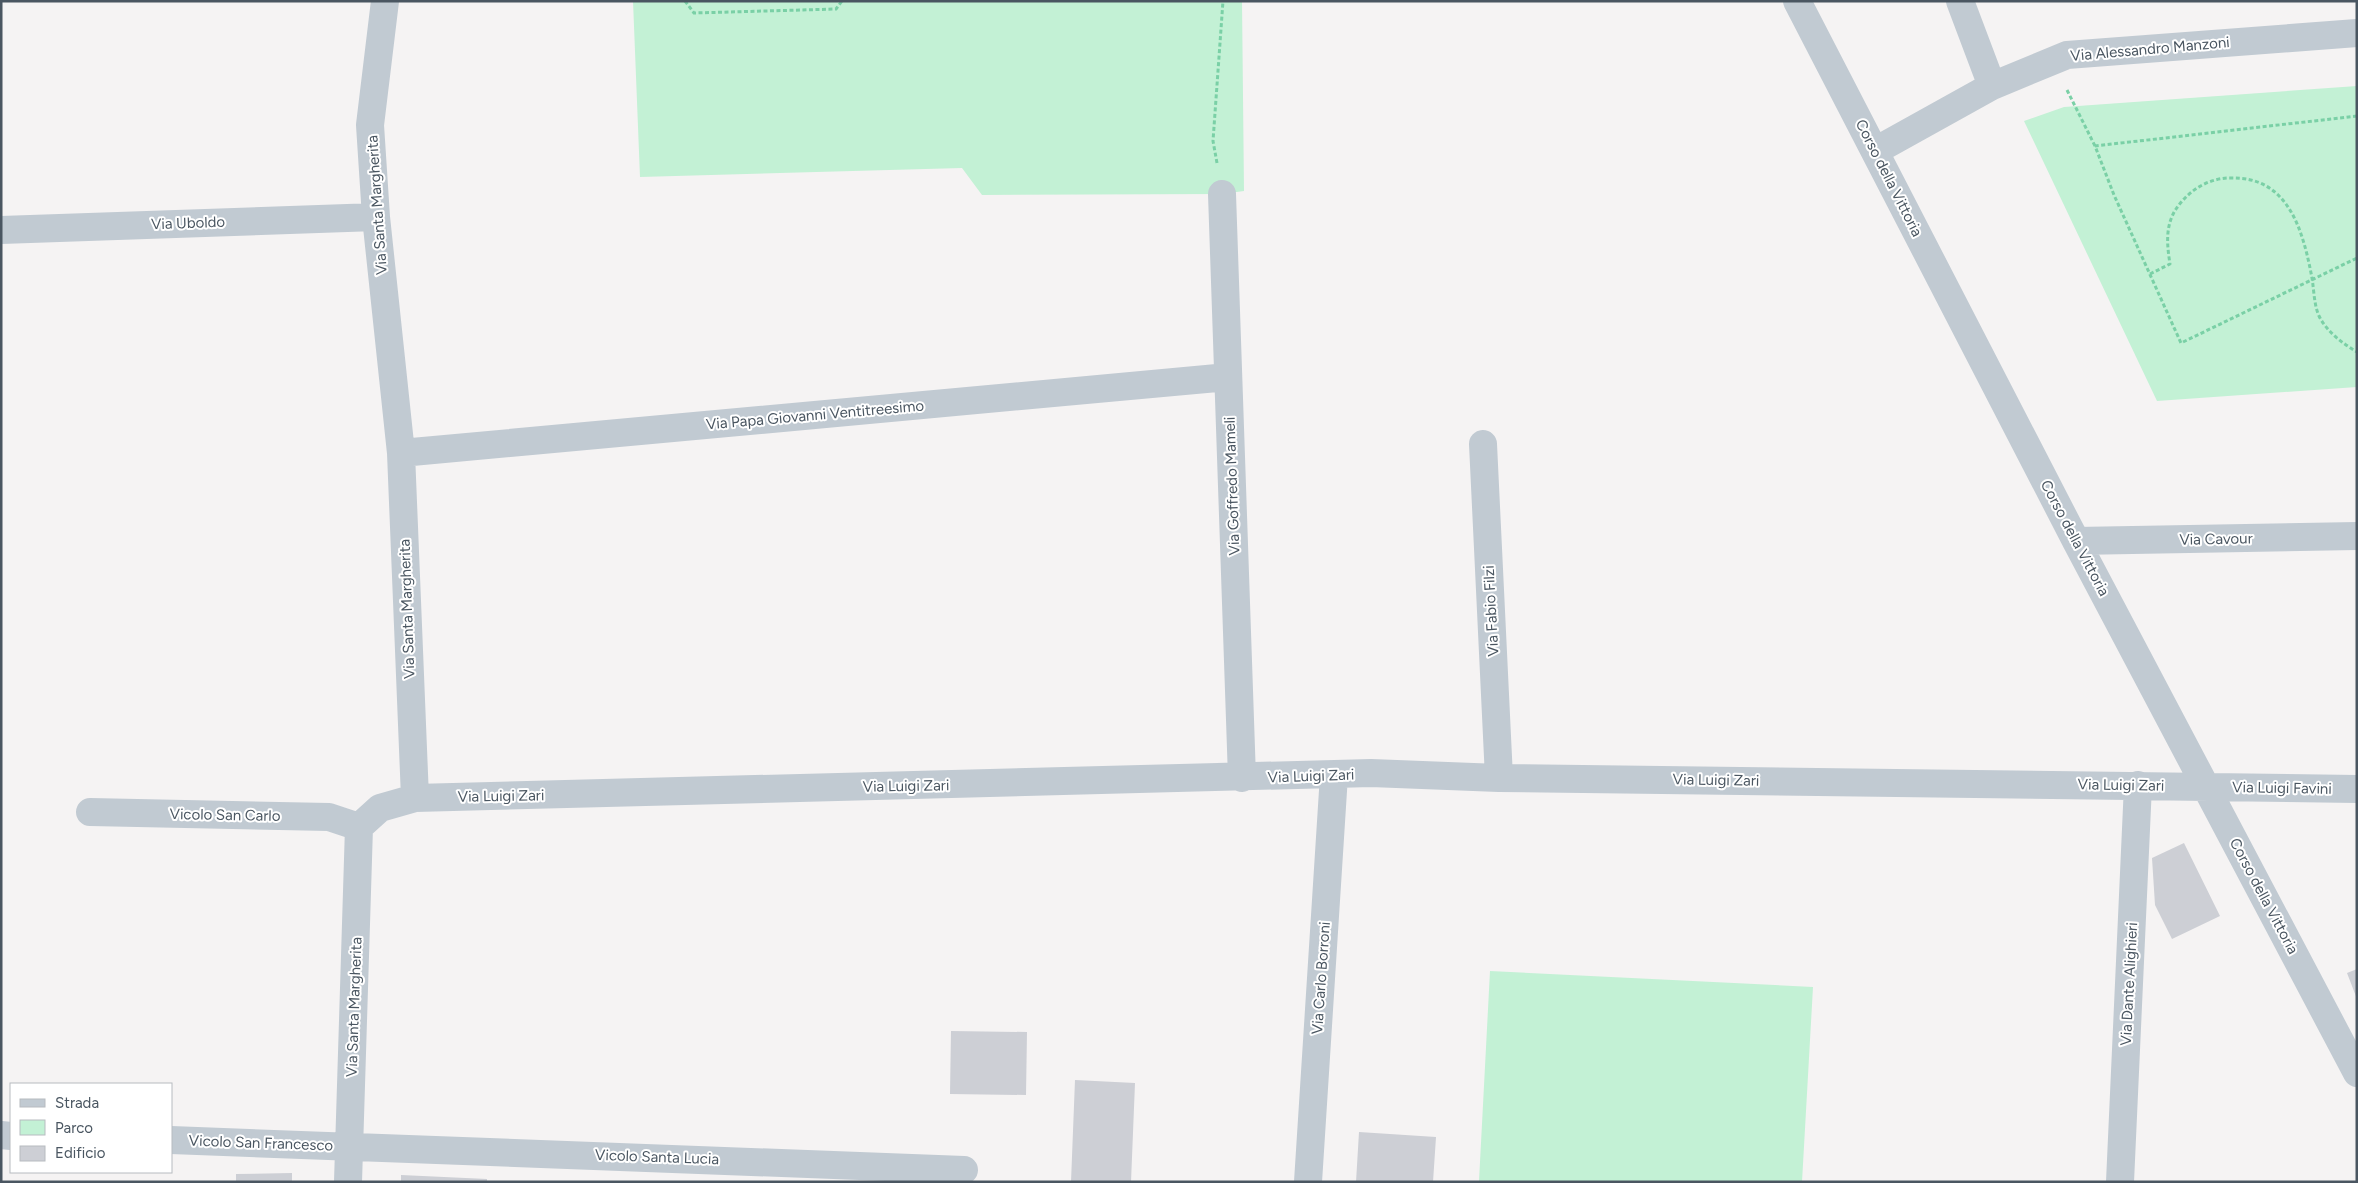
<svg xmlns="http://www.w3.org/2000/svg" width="2358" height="1183" viewBox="0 0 2358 1183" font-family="Figtree,sans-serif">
  <rect width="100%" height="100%" fill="#f5f3f3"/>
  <path fill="#c3f1d5" d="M633,1h609l2,190 -22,3 -240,1 -20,-27 -322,9z
    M2357,86v301l-200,14 -133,-280 40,-14z
    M1490,971l323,16 -11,195 -323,-1z"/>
  <path fill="#cdcfd5" d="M2184,843l36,73 -48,23 -17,-34 -3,-47z
    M2357,969v30l-10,-26z
    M951,1031l76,1 -1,63 -76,-1z
    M1075,1080l60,3 -4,99h-60z
    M1359,1132l77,5 -3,45h-77z
    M292,1173v9h-56v-8z
    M401,1175l86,4v3h-86z"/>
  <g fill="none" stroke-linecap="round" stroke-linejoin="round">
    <path stroke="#7ad0a6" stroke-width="3" stroke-dasharray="4 2.5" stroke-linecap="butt" d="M685,1l9,12 142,-4 6,-8
      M2067,90l28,56
      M2357,116l-262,30 19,49 67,148 176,-85
      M1217,163l-4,-22 10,-140
      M2150,274l20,-10c-3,-19 -5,-38 6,-55 12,-18 32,-31 54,-31 59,-2 73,53 82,100 2,12 2,27 7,38 8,16 23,27 38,36"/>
    <path stroke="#c1cad2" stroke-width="28" d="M385,1l-15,124 6,92 25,236 14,345
      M1797,1l279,540 281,532
      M1960,1l32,85
      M1875,151l117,-65 75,-31 290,-22
      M1222,194l20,584
      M1,230l375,-13
      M1483,444l16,334
      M401,453l827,-76
      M2076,541l281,-5
      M90,812l239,5 30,10
      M1,1135l10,1
      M171,1140l793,30
      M348,1182l11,-355 21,-19 35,-10 956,-25 128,5 858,11
      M1308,1182l26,-407
      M2120,1182l18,-397"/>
  </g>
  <g text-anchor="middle" stroke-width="4" stroke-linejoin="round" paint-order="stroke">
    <g font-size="15" fill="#4a5661" stroke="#fff">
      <text transform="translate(2150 49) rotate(-5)" y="5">Via Alessandro Manzoni</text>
      <text transform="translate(1889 178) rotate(63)" y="5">Corso della Vittoria</text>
      <text transform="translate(377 205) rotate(-94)" y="5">Via Santa Margherita</text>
      <text transform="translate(188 223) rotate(-2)" y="5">Via Uboldo</text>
      <text transform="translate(815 415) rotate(-5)" y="5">Via Papa Giovanni Ventitreesimo</text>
      <text transform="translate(1232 486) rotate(-92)" y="5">Via Goffredo Mameli</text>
      <text transform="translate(2075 538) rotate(62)" y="5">Corso della Vittoria</text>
      <text transform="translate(2216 539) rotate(-1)" y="5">Via Cavour</text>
      <text transform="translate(407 609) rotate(-92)" y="5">Via Santa Margherita</text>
      <text transform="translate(1491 611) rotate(-93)" y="5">Via Fabio Filzi</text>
      <text transform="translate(1311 776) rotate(-2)" y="5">Via Luigi Zari</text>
      <text transform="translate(1716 780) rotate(1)" y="5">Via Luigi Zari</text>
      <text transform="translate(2121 785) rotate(1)" y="5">Via Luigi Zari</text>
      <text transform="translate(906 786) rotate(-1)" y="5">Via Luigi Zari</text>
      <text transform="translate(2282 788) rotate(1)" y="5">Via Luigi Favini</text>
      <text transform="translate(501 796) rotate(-1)" y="5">Via Luigi Zari</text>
      <text transform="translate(225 815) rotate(1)" y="5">Vicolo San Carlo</text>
      <text transform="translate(2264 896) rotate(62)" y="5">Corso della Vittoria</text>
      <text transform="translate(1321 978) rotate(-86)" y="5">Via Carlo Borroni</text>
      <text transform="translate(2129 984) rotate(-87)" y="5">Via Dante Alighieri</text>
      <text transform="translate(354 1007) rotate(-88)" y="5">Via Santa Margherita</text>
      <text transform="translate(261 1143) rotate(2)" y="5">Vicolo San Francesco</text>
      <text transform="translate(657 1157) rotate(2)" y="5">Vicolo Santa Lucia</text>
    </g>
  </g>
  <rect width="2358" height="1183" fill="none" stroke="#4a5661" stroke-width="5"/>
  <rect x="10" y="1083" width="162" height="90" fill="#ffffff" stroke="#b7bbc0"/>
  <rect x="20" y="1099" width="25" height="8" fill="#c1cad2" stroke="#b7bbc0"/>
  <text x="55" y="1108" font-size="15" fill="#4a5661">Strada</text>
  <rect x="20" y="1120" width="25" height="15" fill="#c3f1d5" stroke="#b7bbc0"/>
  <text x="55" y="1133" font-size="15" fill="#4a5661">Parco</text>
  <rect x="20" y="1146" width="25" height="15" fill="#cdcfd5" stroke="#b7bbc0"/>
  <text x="55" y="1158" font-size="15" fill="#4a5661">Edificio</text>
</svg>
